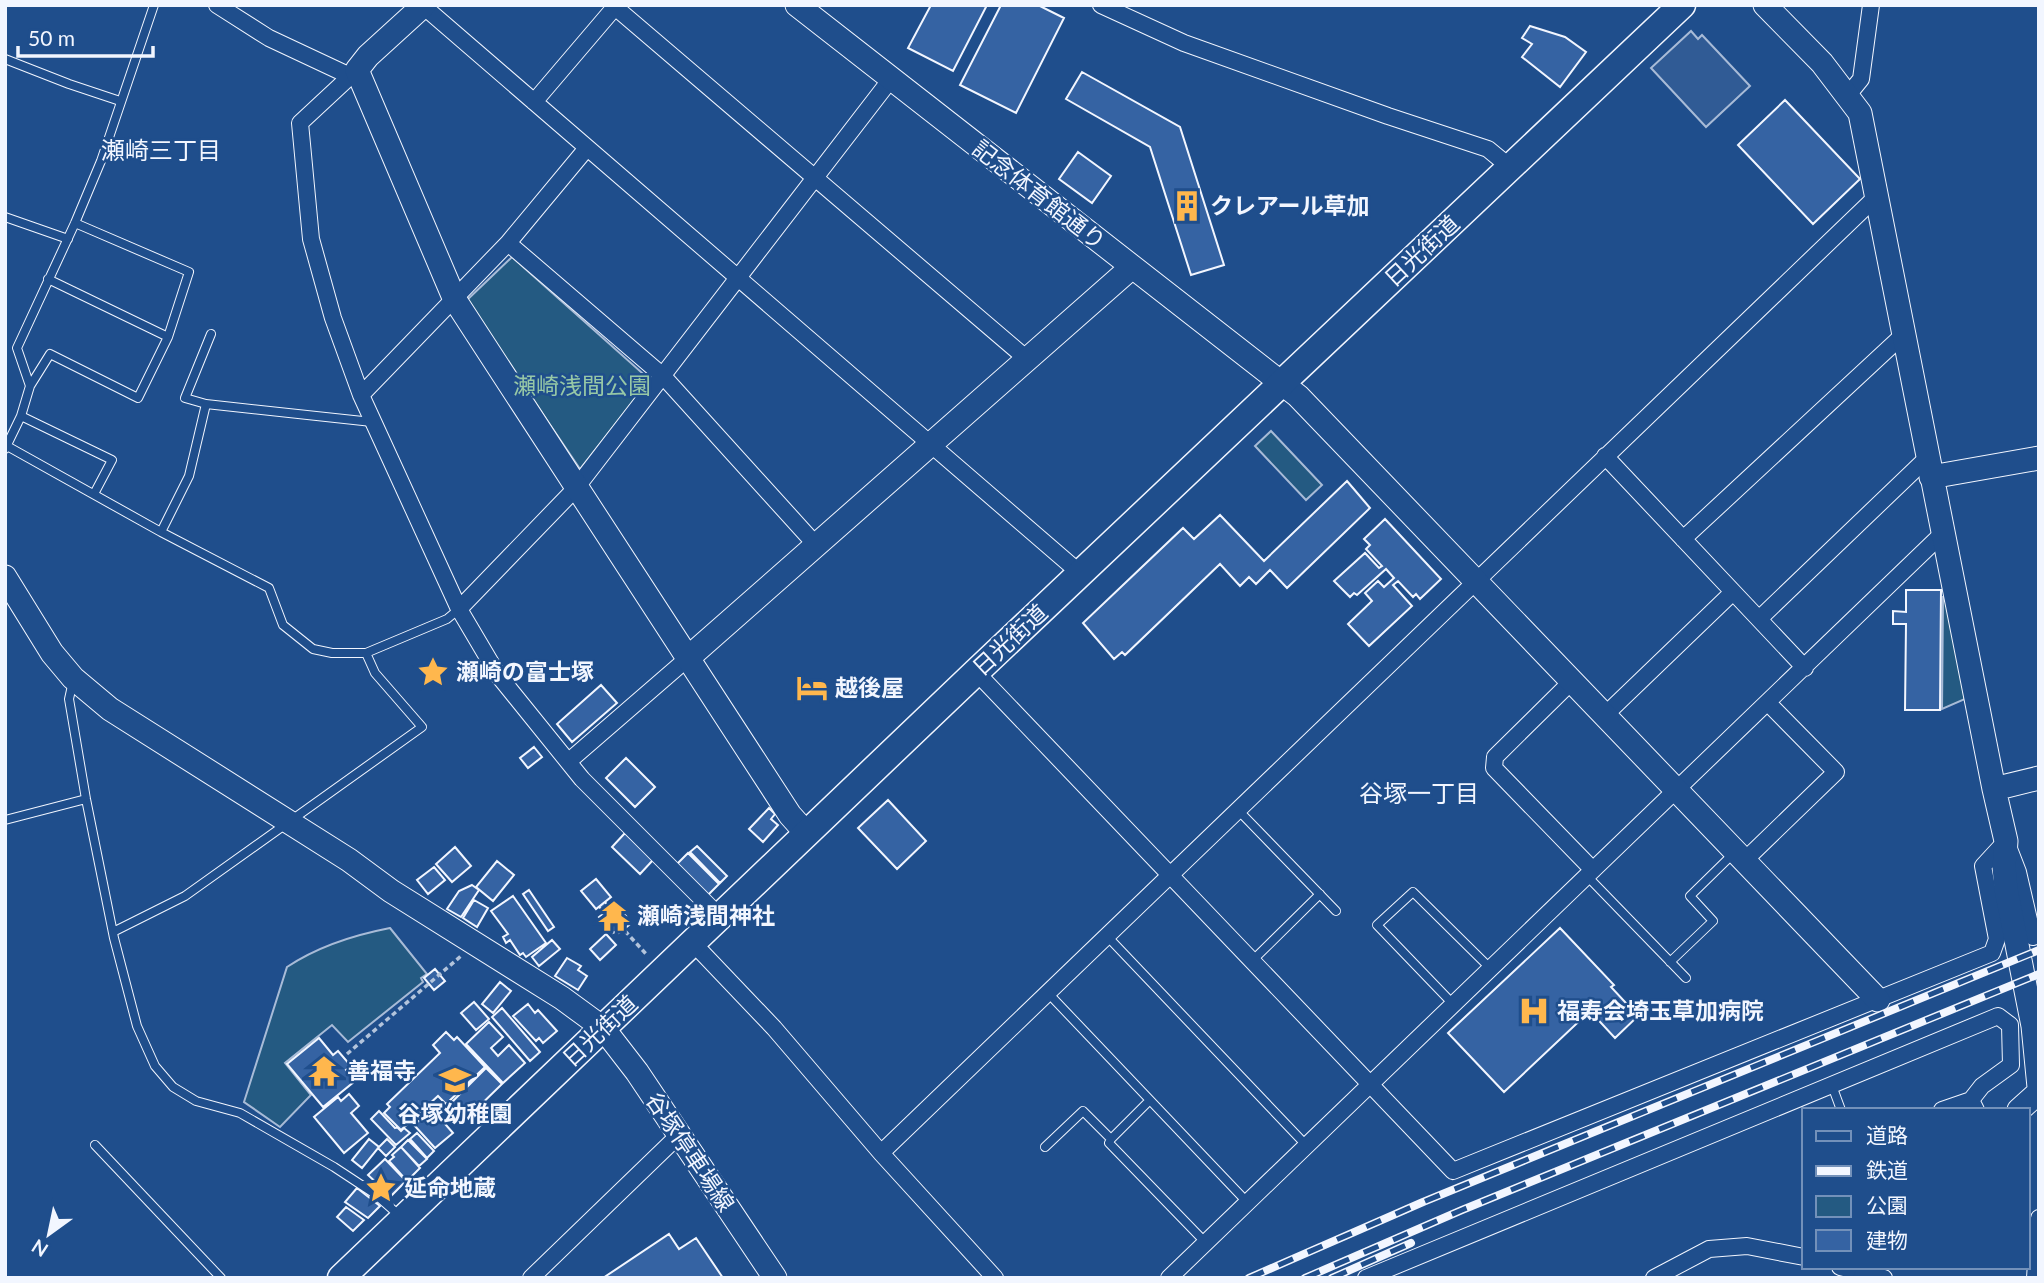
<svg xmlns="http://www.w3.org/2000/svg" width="2044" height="1283" viewBox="0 0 2044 1283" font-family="Lato,'Noto Sans JP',sans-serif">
  <rect width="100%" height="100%" fill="#1f4e8c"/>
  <path fill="#245a82" stroke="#a8bbd7" stroke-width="2" d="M512,257l138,123 -70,89 -114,-168z
    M1271,431l51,54 -16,15 -51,-54z
    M1943,597h3l19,102 -23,10z
    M390,928l37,46 -6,4 2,4 -75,60 -16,-17 -47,38 26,32 -31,32 -36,-25 43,-135c30,-20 67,-32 103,-39z"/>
  <path fill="#305b95" stroke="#a8bbd7" stroke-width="2" d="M1691,31l7,8 4,-4 48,51 -44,41 -55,-59z"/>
  <path fill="#3563a3" stroke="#f2f6ff" stroke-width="2" d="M931,5h51l4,2 -33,64 -45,-23z
    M1001,5h37l26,13 -48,95 -56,-28z
    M1530,26l35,11 21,15 -26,35 -38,-30 10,-13 -10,-6z
    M1082,72l98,55 44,138 -33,10 -41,-128 -84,-48z
    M1785,100l75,79 -47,45 -75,-79z
    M1078,152l33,24 -19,27 -33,-24z
    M1347,481l23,27 -83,80 -17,-18 -14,14 -7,-7 -9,9 -20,-22 -95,91 -3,-3 -8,7 -31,-36 100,-95 11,11 26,-24 44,46z
    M1385,519l56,60 -21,20 -4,-5 -3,3 -15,-16 -5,4 19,21 -43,40 -21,-22 24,-23 -7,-8 13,-12 6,6 10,-9 -8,-9 -29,26 -3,-2 -4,4 -16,-16 31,-28 14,15 3,-2 -16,-17 4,-4 -6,-6z
    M1906,590h35l-1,120h-35l1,-86h-13v-13l13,1z
    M601,685l16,18 -45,39 -15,-18z
    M534,747l8,10 -14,11 -8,-10z
    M626,758l29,29 -20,20 -29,-29z
    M888,800l38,41 -29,28 -39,-41z
    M769,808l6,6 -4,5 7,6 -15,17 -14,-13z
    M625,833l28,27 -13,14 -28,-27z
    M697,846l30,30 -7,7 -30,-31z
    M455,847l16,19 -19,16 -16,-18z
    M688,853l31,31 -11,11 -31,-31z
    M497,861l17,14 -21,26 -17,-14z
    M434,867l11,13 -17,14 -11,-14z
    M596,879l15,18 -15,12 -15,-18z
    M472,885l7,5 -18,27 -14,-8 12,-18z
    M529,890l25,37 -6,4 -25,-37z
    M513,896l33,47 -20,14 -3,-4 -3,2 -10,-15 -4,3 -3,-6 5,-3 -17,-23z
    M474,900l14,8 -11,19 -14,-9z
    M605,902l5,6 -5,4 -6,-5z
    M615,904l11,12 -3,2 6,7 -10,8 -2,-2 -4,2 -14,-16z
    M1560,928l54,57 -3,2 27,29 -23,22 -25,-27 -86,81 -56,-59z
    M606,934l10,11 -16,15 -10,-11z
    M552,940l8,9 -21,17 -7,-9z
    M567,958l14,8 -3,4 9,6 -9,14 -23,-14z
    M435,969l10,12 -11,9 -10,-12z
    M500,982l11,9 -18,22 -11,-9z
    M474,1002l15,17 -13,11 -15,-17z
    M528,1004l7,9 3,-3 19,21 -14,12 -4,-5 -3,3 -23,-25z
    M502,1008l38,44 -10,9 -38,-44z
    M489,1022l14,15 -12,11 7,8 11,-11 16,18 -22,20 -37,-39z
    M446,1032l8,8 3,-3 28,30 -39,37 -8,-8 -37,34 -17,-17 6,-6 -3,-3 53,-51 -7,-8z
    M319,1038l14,17 5,-4 13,15 -5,4 9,11 -32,26 -36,-43z
    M486,1068l16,16 -40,39 -15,-16z
    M349,1094l10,12 -8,7 17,20 -24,20 -30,-36 24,-20 3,4z
    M432,1109l21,24 -18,15 -21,-23z
    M379,1111l16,17 2,-1 4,4 3,-3 6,5 -14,12 -25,-26z
    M417,1133l17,18 -7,7 -17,-19z
    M369,1139l10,8 -17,21 -10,-8z
    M387,1139l8,8 -9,9 -8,-8z
    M408,1140l19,19 -8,7 -18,-19z
    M401,1147l19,21 -13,13 -18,-20 5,-4 -2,-2z
    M385,1159l21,22 -15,15 -23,-21z
    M357,1188l23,18 -12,12 -23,-16z
    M346,1207l18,13 -11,11 -16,-14z
    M669,1234l10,15 17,-11 27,40h-120z"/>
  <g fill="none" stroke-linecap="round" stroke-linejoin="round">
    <defs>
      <path id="lane" d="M5,59l64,25 51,17
        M5,217l63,22
        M48,279l120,58 21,-65 -114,-49
        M30,386l20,-32 88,44 30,-61
        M206,404l-21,-6 26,-64
        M21,416l91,44 -18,34
        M7,446l154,86 108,56 14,37 30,24 19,4h34l81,-34 12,-10
        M5,449l16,-33 9,-30 -13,-38 58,-125 26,-62 53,-156
        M161,532l28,-56 17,-72 166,18
        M73,681l-4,18 17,100 28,139 23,88 18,40 18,21 23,14 44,12 94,54 41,27 25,22
        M1238,810l98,101
        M5,820l81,-21
        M1587,876l99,102
        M113,932l72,-36 237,-169 -47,-54 -9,-20
        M1106,935l200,210
        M1252,961l68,-67
        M1670,962l43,-41 -23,-25 44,-43
        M1048,993l199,209
        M1453,1004l-76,-79 36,-33 77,76
        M1834,1091l7,19
        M1111,1139l39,-39
        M95,1145l126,133
        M1045,1147l38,-36 28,28 -2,4 96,99"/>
      <path id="street" d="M217,5l52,33 81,38
        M422,5l659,569
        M1101,5l83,38 204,73 100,33 23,19
        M357,70l-57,53 11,116 22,79 28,77 98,214 39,66 84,104 138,138
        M1848,95l13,-16 10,-74
        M534,102l81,-95 412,352
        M508,243l155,133 153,169
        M361,395l147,-152 79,-95
        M1605,456l200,212
        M1683,539l220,-204
        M459,609l117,-121 315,-409
        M1759,619l168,-161
        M976,672l477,499 539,-218 5,-14 -14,-73 23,-25 12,31 15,65 6,-2
        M1572,681l-77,76 -1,11 99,102
        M1605,715l128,-123
        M569,761l119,-103
        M1745,860l91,-88 -68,-69
        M693,943l81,85 107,125 114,125
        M1942,1110l29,-10
        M881,1153l995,-956
        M1840,1267l44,11
        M531,1278l148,-143
        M1169,1278l773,-744
        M1366,1278l632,-262 12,9 1,40 -29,21 -11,14 5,10
        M1654,1278l55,-29 38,-3 57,11
        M2035,1278l4,-60"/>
      <path id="secondary" d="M424,5l-56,51 -11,14 98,230 335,515 17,19
        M797,5l501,391 580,604
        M1765,5l57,58 38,50 134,676 12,52 -2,26 2,22 27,137 6,61
        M1931,477l108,-19
        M5,577l47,76 21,25 37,31 239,151 42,31 171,107 41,30 34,44 138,206
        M688,658l444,-391
        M1994,789l45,-11
        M2019,1110l20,-18
        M1865,1278l8,-11"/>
      <path id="primary" d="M341,1278l635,-606 706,-667"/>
    </defs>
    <use href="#lane" stroke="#f2f6ff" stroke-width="10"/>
    <use href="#street" stroke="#f2f6ff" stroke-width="18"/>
    <use href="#secondary" stroke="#f2f6ff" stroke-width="25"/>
    <use href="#primary" stroke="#f2f6ff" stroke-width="29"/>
    <path stroke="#b3c4dc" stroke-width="3.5" stroke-dasharray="5 3.5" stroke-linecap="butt" d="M625,931l22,24
      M347,1054l114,-98"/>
    <use href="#lane" stroke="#1f4e8c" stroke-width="8"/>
    <use href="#street" stroke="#1f4e8c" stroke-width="16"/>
    <use href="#secondary" stroke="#1f4e8c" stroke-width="23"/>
    <use href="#primary" stroke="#1f4e8c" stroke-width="26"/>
    <defs>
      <path id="rail" d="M1249,1278l174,-76 616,-252
        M1305,1278l157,-68 577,-236
        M1332,1278l79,-35"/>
    </defs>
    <use href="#rail" stroke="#f2f6ff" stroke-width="8"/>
    <use href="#rail" stroke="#1f4e8c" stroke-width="5" stroke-dasharray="16" stroke-linecap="butt"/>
  </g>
  <defs>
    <symbol id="building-bare" viewBox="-9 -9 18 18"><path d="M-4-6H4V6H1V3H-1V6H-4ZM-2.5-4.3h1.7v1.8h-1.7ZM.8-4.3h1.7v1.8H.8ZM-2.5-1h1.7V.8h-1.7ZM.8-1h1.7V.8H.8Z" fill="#ffb74d" stroke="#1f4e8c" stroke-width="2.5" paint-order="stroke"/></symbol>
    <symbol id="sight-bare" viewBox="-9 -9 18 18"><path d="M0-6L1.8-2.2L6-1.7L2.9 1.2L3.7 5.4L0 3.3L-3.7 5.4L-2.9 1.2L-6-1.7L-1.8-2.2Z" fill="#ffb74d" stroke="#1f4e8c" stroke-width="2.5" paint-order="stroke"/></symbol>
    <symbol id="hotel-bare" viewBox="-9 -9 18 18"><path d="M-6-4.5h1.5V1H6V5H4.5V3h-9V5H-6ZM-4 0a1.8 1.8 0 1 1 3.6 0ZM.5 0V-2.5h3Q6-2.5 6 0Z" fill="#ffb74d" stroke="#1f4e8c" stroke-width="2.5" paint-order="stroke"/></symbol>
    <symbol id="temple-bare" viewBox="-9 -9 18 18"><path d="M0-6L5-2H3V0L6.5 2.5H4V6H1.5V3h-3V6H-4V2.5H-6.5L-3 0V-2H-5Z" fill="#ffb74d" stroke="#1f4e8c" stroke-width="2.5" paint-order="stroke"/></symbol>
    <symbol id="hospital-bare" viewBox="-9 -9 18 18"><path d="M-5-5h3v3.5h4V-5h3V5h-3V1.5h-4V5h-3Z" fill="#ffb74d" stroke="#1f4e8c" stroke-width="2.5" paint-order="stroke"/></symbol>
    <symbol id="school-bare" viewBox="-9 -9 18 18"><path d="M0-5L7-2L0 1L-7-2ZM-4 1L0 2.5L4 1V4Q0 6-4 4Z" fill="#ffb74d" stroke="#1f4e8c" stroke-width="2.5" paint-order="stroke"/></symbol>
  </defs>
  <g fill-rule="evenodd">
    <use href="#building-bare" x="1165" y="184" width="44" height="44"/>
    <use href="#sight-bare" x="411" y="650" width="44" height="44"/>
    <use href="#hotel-bare" x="790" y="666" width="44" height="44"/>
    <use href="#temple-bare" x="592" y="894" width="44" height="44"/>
    <use href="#hospital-bare" x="1512" y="989" width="44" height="44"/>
    <use href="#temple-bare" x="302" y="1049" width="44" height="44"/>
    <use href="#school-bare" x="433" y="1058" width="44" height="44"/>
    <use href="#sight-bare" x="359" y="1166" width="44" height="44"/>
  </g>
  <g text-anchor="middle" stroke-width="5" stroke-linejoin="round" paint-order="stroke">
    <g font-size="23" fill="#f2f6ff" stroke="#1f4e8c">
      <text transform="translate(1039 195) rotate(38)" y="8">記念体育館通り</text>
      <text transform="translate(1422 251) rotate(-43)" y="8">日光街道</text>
      <text transform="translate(1010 640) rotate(-43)" y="8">日光街道</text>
      <text transform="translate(600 1031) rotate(-43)" y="8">日光街道</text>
      <text transform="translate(690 1152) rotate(56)" y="8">谷塚停車場線</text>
    </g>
    <g font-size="23" font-weight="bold" fill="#f2f6ff" stroke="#1f4e8c" text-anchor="start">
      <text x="1210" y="214">クレアール草加</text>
      <text x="456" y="680">瀬崎の富士塚</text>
      <text x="835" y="696">越後屋</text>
      <text x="637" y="924">瀬崎浅間神社</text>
      <text x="1557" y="1019">福寿会埼玉草加病院</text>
      <text x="347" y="1079">善福寺</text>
      <text x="455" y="1122" text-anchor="middle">谷塚幼稚園</text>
      <text x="404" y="1196">延命地蔵</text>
    </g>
    <g font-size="23" fill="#97c8a6" stroke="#1f4e8c">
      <text x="582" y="394">瀬崎浅間公園</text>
    </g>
    <g font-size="24" fill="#f2f6ff" stroke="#1f4e8c">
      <text x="161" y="159">瀬崎三丁目</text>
      <text x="1419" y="802">谷塚一丁目</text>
    </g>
  </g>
  <rect width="2044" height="1283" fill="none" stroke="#f2f6ff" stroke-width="14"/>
  <rect x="1802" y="1108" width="228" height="161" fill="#1f4e8c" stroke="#7391ba" stroke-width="2"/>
  <rect x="1816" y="1131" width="35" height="10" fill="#1f4e8c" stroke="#7391ba" stroke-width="2"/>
  <text x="1866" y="1143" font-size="21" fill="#f2f6ff">道路</text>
  <rect x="1816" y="1166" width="35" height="10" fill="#f2f6ff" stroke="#7391ba" stroke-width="2"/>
  <text x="1866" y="1178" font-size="21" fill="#f2f6ff">鉄道</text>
  <rect x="1816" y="1196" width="35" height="21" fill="#245a82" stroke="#7391ba" stroke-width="2"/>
  <text x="1866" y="1213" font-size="21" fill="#f2f6ff">公園</text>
  <rect x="1816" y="1230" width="35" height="21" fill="#3563a3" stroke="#7391ba" stroke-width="2"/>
  <text x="1866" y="1248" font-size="21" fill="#f2f6ff">建物</text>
  <g transform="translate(49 1234) rotate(213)" stroke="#1f4e8c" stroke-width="5" paint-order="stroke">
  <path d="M0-5L12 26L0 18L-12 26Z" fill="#f2f6ff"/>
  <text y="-10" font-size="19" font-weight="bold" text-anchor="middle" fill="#f2f6ff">N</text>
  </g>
  <path d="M18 46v10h135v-10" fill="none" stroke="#f2f6ff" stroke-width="3.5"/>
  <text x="28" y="46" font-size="21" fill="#f2f6ff" stroke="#1f4e8c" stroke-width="5" paint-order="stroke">50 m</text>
</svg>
